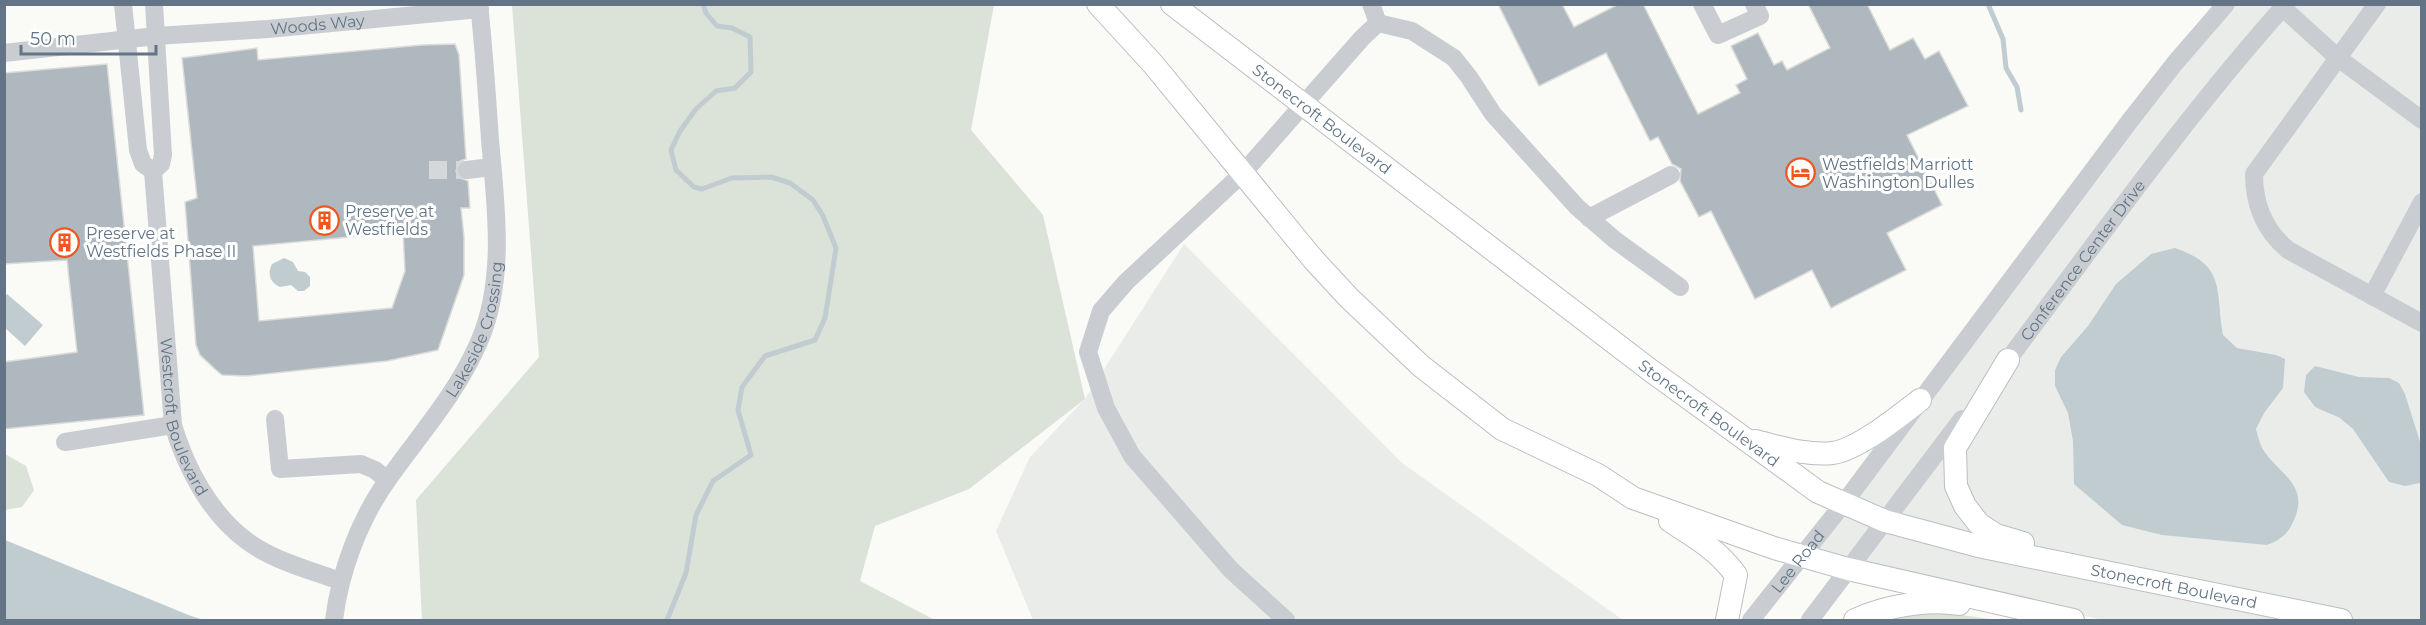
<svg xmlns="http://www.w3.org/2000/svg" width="2426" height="625" viewBox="0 0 2426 625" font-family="Montserrat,sans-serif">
  <rect width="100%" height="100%" fill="#fafaf7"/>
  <path fill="#eaecea" d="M2230,5h191v615h-317l-302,-63z
    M1184,244l218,219 221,157h-590l-37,-89 34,-74 55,-58z"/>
  <path fill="#dbe2d8" d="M512,5h482l-23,125 72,85 42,184 -116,90 -94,37 -15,55 75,39h-513l-6,-120 123,-143z
    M5,454l21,12 8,24 -12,17 -17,3z
    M1942,612l54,8h-124l19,-5z"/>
  <path fill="#c1ccd1" d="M2175,248c52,18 40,42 48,87l14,13 39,7 9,4 -2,29 -19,25 -8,16c2,6 3,13 6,19 16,26 48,36 32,72 -6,14 -13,20 -27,25l-105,-10 -40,-10 -48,-41 -1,-43 -5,-28 -13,-27v-16l6,-13 27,-31 28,-42 35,-30z
    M284,258l9,4 5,9 7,1 5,5v9l-6,5h-6l-7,-6 -11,2c-10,-5 -13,-13 -8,-23z
    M7,294l36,31 -18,21 -20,-18v-31z
    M2315,366l44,11 30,1 10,5 6,11 16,51v35l-1,3 -15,3 -16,-4 -36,-53 -13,-11 -25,-11 -11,-15 2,-17z
    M5,540l186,76 13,4h-199z"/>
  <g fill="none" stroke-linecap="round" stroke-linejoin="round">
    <path stroke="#c1ccd1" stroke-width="5" d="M1988,4l15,35 3,29 11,19 4,23
      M667,620l19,-47 10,-58 17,-34 38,-26 -13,-45 4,-23 23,-31 50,-16 10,-22 11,-70 -13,-32 -10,-16 -23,-17 -19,-6 -39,1 -30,11 -8,-2 -18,-17 -5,-20 9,-19 16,-22 20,-18 19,-3 16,-16 -1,-35 -18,-9 -15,-2 -11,-13 -3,-9"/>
  </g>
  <path fill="#afb8bf" stroke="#dbdcd9" stroke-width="1.5" fill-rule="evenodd" d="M1498,4h64l12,23 45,-23h24l55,110 42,-21 -4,-8 11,-6 -16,-33 27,-13 16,32 8,-4 5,9 43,-22 -22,-44h59l23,46 23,-12 12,21 14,-8 29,55 -61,29 35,70 -55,28 19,37 -75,38 -19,-38 -57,29 -44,-88 -12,6 -19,-36 1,-12 -9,-5 -14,-27 -8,4 -44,-88 -67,33z
    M455,44l4,11 7,104 -6,2 -4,10 2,6 10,4 2,27h-9l3,29v38l-26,75 -51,11 -141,15 -24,-1 -6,-5 -16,-15 -4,-10 -11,-143 12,-4 -15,-140 75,-10 1,12 164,-15zM403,232l2,39 -13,37 -133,13 -6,-75z
    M107,64l37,351 -140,14v-67l73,-10 -10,-92 -63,4v-191z"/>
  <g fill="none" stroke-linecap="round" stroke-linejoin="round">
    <path stroke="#d4d8da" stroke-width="18" stroke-dasharray="18 9" stroke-linecap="butt" d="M429,170h38"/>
    <defs>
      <g id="major">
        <path d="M1098,4l55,60 160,195 36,39 72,68 81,63 96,46 35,23 141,50 74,21 225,51"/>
        <path id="s6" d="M1172,4l478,366 168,122 67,29 93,25 363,74"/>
        <path d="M2008,360l-53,88 1,38 9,20 14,18 17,11 27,8"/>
        <path d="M1755,441c25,6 52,15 78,12 26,-4 66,-37 87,-53"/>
        <path d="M1670,521c25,16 48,29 66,54l-9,45"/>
        <path d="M1855,620c30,-14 72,-21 104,-16"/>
      </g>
    </defs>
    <use href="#major" stroke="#babec2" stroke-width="24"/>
    <g stroke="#c9cdd1" stroke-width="18">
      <path d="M123,4l15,146 5,14 10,7"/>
      <path d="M1371,4l7,19"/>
      <path d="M1702,4l16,31 42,-19 -6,-12"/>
      <path d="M2377,4l-123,170c0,31 10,56 34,76l134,73"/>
      <path d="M2283,8l55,50 84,62"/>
      <path id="s1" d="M4,53l152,-17 112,-7 212,-20"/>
      <path d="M467,170l25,-3"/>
      <path id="s2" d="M153,171l20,254c13,43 37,89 74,116 27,20 63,29 93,40"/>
      <path d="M153,171l8,-7 2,-9 -9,-151"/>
      <path d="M1589,218l82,-43"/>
      <path d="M2372,296l50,-94"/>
      <path id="s3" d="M2001,369c93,-123 182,-250 285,-365"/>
      <path d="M275,419l5,50 81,-5 14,6 12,10"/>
      <path d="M65,442l108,-17"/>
      <path id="s4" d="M334,620c6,-49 26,-102 55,-142 32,-45 68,-85 90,-136 27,-62 17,-136 11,-202 -3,-45 -6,-90 -11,-136"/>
      <path d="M1286,620l-55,-50 -99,-114 -26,-48 -18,-56 13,-41 25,-29 117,-109 119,-135 16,-15 34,8 42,27 15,19 24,37 84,93 38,33 65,47"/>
      <path id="s5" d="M1751,620l93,-117 285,-381 46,-59 51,-59"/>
      <path d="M1810,620l152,-201"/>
    </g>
    <use href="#major" stroke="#fff" stroke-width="22"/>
  </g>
  <defs>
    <symbol id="hotel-ring" viewBox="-11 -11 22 22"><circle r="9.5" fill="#fff" stroke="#f15620" stroke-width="1.5"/><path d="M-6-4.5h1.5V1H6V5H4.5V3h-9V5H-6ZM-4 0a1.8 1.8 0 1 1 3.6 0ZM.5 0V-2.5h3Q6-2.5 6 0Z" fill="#f15620"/></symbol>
    <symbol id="building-ring" viewBox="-11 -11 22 22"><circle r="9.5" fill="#fff" stroke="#f15620" stroke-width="1.5"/><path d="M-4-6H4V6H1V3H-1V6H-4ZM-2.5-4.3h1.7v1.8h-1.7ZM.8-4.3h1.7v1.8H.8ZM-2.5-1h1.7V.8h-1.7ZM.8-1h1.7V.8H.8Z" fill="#f15620"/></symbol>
  </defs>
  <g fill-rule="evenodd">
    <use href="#hotel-ring" x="1784" y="156" width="33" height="33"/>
    <use href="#building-ring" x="308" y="204" width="33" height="33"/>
    <use href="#building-ring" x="48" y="226" width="33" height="33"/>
  </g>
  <g text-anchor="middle" stroke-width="6" stroke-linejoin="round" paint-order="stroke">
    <g font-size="16" fill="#627485" stroke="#fff">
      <text dy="6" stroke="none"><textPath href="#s1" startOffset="315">Woods Way</textPath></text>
      <text dy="6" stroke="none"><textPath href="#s6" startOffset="189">Stonecroft Boulevard</textPath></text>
      <text dy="6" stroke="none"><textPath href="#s3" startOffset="136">Conference Center Drive</textPath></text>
      <text dy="6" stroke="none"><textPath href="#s4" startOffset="328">Lakeside Crossing</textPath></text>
      <text dy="6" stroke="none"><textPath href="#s6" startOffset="675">Stonecroft Boulevard</textPath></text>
      <text dy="6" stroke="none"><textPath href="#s2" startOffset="249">Westcroft Boulevard</textPath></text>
      <text dy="6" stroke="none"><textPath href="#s5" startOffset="75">Lee Road</textPath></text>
      <text dy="6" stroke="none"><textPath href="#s6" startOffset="1179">Stonecroft Boulevard</textPath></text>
    </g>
    <g font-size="16" fill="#627485" stroke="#fff" text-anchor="start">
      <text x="1822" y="170">Westfields Marriott<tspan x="1822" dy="18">Washington Dulles</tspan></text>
      <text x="345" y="217">Preserve at<tspan x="345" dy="18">Westfields</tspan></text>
      <text x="86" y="239">Preserve at<tspan x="86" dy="18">Westfields Phase II</tspan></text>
    </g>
  </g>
  <rect width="2426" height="625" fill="none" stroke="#627485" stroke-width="12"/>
  <path d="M21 45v9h135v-9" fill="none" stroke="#627485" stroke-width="3"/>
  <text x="30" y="45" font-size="18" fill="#627485" stroke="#ffffff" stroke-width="4.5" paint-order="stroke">50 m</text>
</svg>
